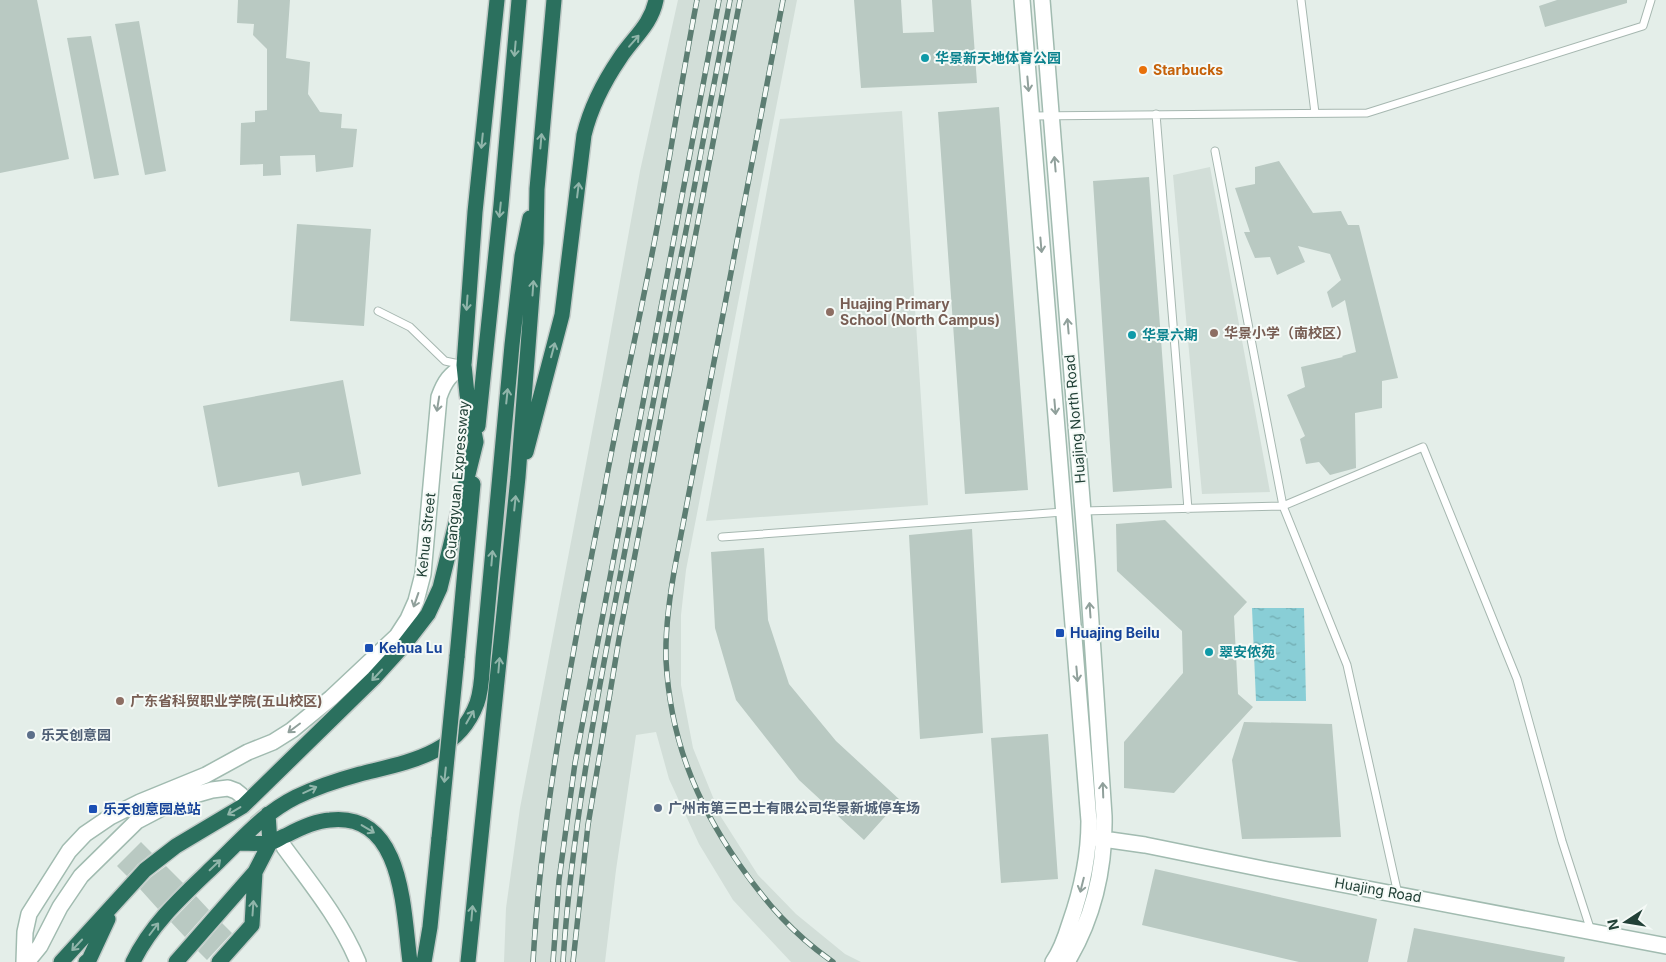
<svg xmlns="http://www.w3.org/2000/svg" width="1666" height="962" viewBox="0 0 1666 962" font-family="Inter,'Noto Sans SC',sans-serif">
  <defs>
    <pattern id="water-ripples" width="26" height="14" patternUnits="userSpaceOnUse" patternTransform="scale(1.25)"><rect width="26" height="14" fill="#89ced6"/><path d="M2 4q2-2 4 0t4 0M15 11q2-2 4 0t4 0" fill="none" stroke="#70a9ae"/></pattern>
  </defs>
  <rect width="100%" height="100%" fill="#e4eee9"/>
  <path fill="#d2ded8" d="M678,0h119l-111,570 -5,45v70l12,63 28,69 37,58 38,39 49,40 16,8h-70l-58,-62 -34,-56 -30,-65 -13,-47 -20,3 -20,135 -11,92h-101l2,-54 14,-100 82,-428 38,-209z
    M902,111l26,394 -222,16 74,-402z
    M1210,167l60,325 -68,2 -29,-319z"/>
  <path fill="url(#water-ripples)" d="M1252,608h52l2,93h-50z"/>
  <path fill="#b9c9c2" d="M0,0h37l32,159 -69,14z
    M238,0h52l-4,58 24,4 -2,32 12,18 22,2 -1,14 16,1 -4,38 -37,5 -1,-17 -35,1 1,19 -18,1v-12l-23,1 1,-42 14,-1v-11l12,-1v-61l-14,-14 1,-11 -17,-1z
    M854,0h47l2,33 31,-1 -2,-32h39l6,83 -116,5z
    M1557,0h70v3l-82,24 -6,-21z
    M139,21l27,150 -21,4 -30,-151z
    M91,36l28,139 -25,4 -27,-141z
    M999,107l29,383 -63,4 -27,-382z
    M1279,161l34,52 28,-2 7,14h11l39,153 -16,3v27l-27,5 1,55 -26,7 -11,-13 -13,2 -6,-25 5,-3 -18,-41 18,-8 -4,-20 42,-10 -1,-1 14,-4 -11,-52 -13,8 -5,-16 14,-12 -11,-26 -32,-8 7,16 -28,13 -7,-18 -15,1 -11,-26h6l-15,-44 20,-4v-17z
    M1149,177l23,311 -59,4 -20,-311z
    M297,224l74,5 -7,97 -74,-5z
    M343,380l18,94 -59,12 -3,-14 -81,15 -15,-81z
    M1165,520l82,82 -13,14 4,78 15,13 -79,86 -50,-5v-46l59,-69 -1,-42 -65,-60 -1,-47z
    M972,529l11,204 -63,6 -11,-204z
    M764,548l4,72 21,64 47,57 64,59 -36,40 -65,-60 -63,-80 -21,-72 -4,-76z
    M1244,722l88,2 9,113 -99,2 -10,-79z
    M1048,734l10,145 -57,4 -10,-145z
    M141,842l11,11 -14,11 -11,12 -10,-10z
    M166,866l17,17 -25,26 -18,-20 11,-12z
    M1155,869l222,50 -9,43h-69l-157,-37z
    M196,896l13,14 -24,27 -14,-15z
    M222,923l10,10 -25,27 -9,-9z
    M1414,928l151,29 -1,5h-157z"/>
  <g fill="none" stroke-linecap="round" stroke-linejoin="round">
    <path stroke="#bdcbc5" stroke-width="15" stroke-dasharray="15 8" stroke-linecap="butt" d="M241,795l29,35"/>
    <defs>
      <path id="lane" d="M1301,0l14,113
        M1156,114l32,395
        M1031,116l336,-3 276,-87 8,-26
        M378,311l32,16 35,34 19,4
        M1083,511l200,-5 -68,-355
        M722,537l341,-25
        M1398,894l-51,-229 -64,-159 140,-59 94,232 45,162 29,90"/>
      <path id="secondary" d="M1022,0l67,821c0,36 -7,68 -19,102 -4,13 -9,28 -17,39
        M1042,0l45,562 17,254c1,52 -10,101 -37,146
        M1096,838l49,7 123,25 398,76
        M284,847c27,37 56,72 74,115
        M24,962l1,-30 4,-18 40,-63 16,-17 25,-17 30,-15 66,-27 42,-23 25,-10 19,-12 39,-32 66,-62 11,-17 8,-18 7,-27 16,-177c6,-17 11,-22 25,-32
        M27,962l13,-16 20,-39 21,-31 56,-55 40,-21 35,-10 16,-2 8,3 5,4"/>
      <path id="highway" d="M478,426l23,-221 18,-205
        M526,452l36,-137 22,-180c7,-29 19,-52 36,-77 13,-20 31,-33 36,-58
        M457,657l16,-173
        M238,843c10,0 22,1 31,0 6,-1 12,-6 18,-8 13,-7 28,-14 43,-15 74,-8 73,91 80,142
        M61,962l84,-92 31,-24 67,-40 131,-128 30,-33 24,-31 12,-26 36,-146 -9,-48 -3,-29 11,-153 22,-212
        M86,962l3,-2 19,-41
        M133,962c19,-40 54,-70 85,-100 26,-25 46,-49 78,-65 21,-10 42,-17 64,-23 47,-12 98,-19 117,-71 5,-14 5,-31 6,-45l29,-313 10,-89 8,-38
        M176,962l79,-90
        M219,962l33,-37 3,-53 15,-29 -2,-29
        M424,962l6,-35 9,-89
        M468,962l50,-485 18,-234 1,-54 17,-189"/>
    </defs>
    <use href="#lane" stroke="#a6b7b0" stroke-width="9"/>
    <use href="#secondary" stroke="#a1bbb0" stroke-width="18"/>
    <use href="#highway" stroke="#c1cac7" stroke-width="18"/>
    <use href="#lane" stroke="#fff" stroke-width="7"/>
    <use href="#secondary" stroke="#fff" stroke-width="15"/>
    <use href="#highway" stroke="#2b705e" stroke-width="15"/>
    <defs>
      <path id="rail" d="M783,0l-107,561c-6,32 -11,66 -10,99 4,77 29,141 73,204 28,40 54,70 94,98
        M533,962c9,-157 40,-311 70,-465 17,-94 39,-186 56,-280 13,-72 24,-145 38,-217
        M553,962l6,-82 16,-117 144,-763
        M563,962c9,-140 37,-279 63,-417 34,-182 70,-363 104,-545
        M573,962l15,-137 31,-186 121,-639"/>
    </defs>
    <use href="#rail" stroke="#5c7d72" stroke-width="5.5"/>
    <use href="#rail" stroke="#f5faf7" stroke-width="4" stroke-dasharray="11" stroke-linecap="butt"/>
    <defs>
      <path id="highway-bridge" d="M439,838l18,-181"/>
    </defs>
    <use href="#highway-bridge" stroke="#c1cac7" stroke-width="18" stroke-linecap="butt"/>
    <use href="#highway-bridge" stroke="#2b705e" stroke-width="15"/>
  </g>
  <defs><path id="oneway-shaft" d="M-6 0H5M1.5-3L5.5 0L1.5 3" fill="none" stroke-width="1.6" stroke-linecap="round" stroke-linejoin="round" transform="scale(1.25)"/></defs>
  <g stroke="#90b5aa">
    <use href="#oneway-shaft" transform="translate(634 41) rotate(-49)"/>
    <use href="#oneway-shaft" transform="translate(515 49) rotate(95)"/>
    <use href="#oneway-shaft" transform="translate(482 141) rotate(96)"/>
    <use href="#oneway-shaft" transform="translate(541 141) rotate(-85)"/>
    <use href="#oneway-shaft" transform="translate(578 190) rotate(-83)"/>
    <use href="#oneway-shaft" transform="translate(500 210) rotate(96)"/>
    <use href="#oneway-shaft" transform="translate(533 288) rotate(-86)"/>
    <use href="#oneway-shaft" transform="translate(467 303) rotate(94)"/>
    <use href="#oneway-shaft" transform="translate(553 350) rotate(-75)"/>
    <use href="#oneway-shaft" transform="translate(507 396) rotate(-84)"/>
    <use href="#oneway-shaft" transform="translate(515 503) rotate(-84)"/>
    <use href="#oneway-shaft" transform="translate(492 558) rotate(-85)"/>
    <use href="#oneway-shaft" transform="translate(499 665) rotate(-85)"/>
    <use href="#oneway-shaft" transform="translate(377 675) rotate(133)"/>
    <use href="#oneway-shaft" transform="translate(470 717) rotate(-60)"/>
    <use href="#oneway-shaft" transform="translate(445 775) rotate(96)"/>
    <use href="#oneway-shaft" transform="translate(310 790) rotate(-25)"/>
    <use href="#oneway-shaft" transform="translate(234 811) rotate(149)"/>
    <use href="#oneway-shaft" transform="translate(368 829) rotate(31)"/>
    <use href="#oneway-shaft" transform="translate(215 865) rotate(-44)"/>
    <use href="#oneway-shaft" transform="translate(253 908) rotate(-86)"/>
    <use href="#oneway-shaft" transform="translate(472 913) rotate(-85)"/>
    <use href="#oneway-shaft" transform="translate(154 929) rotate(-53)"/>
    <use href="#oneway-shaft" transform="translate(77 945) rotate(133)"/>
  </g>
  <g stroke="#90a09b">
    <use href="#oneway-shaft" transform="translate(1028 84) rotate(85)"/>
    <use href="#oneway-shaft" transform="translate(1055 164) rotate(-95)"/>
    <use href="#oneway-shaft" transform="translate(1041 245) rotate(85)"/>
    <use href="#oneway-shaft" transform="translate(1068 326) rotate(-95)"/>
    <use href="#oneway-shaft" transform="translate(438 404) rotate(99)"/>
    <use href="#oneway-shaft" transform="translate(1055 407) rotate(85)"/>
    <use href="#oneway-shaft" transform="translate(416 600) rotate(109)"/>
    <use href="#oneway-shaft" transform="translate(1090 610) rotate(-94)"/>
    <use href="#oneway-shaft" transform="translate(1077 674) rotate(85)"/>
    <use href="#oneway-shaft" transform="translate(294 728) rotate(143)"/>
    <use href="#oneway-shaft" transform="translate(1103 790) rotate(-92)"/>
    <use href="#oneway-shaft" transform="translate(1082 885) rotate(104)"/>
  </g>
  <g fill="#0f9aa8" stroke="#f5faf7" stroke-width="2">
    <circle cx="925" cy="58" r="5"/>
    <circle cx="1132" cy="335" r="5"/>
    <circle cx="1209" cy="652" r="5"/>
  </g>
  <circle fill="#e8710a" stroke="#f5faf7" stroke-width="2" cx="1143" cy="70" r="5"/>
  <g fill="#8d6e63" stroke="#f5faf7" stroke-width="2">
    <circle cx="830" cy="312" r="5"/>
    <circle cx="1214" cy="333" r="5"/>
    <circle cx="120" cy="701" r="5"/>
  </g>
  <g fill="#1a4fb4" stroke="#f5faf7" stroke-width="2">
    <rect x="1055" y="628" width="10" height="10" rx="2.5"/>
    <rect x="364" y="643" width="10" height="10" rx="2.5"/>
    <rect x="88" y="804" width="10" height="10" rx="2.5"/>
  </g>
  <g fill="#5c6f8a" stroke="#f5faf7" stroke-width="2">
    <circle cx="31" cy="735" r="5"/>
    <circle cx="658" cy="808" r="5"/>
  </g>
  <g text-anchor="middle" stroke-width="4" stroke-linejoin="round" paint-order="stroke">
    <g font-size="14" font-weight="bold" fill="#0d838f" stroke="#f5faf7" text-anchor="start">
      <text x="935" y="63">华景新天地体育公园</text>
      <text x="1142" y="340">华景六期</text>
      <text x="1219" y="657">翠安侬苑</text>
    </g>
    <g font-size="14" font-weight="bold" fill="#c56008" stroke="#f5faf7" text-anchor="start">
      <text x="1153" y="75">Starbucks</text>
    </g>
    <g font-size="14" font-weight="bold" fill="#785e54" stroke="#f5faf7" text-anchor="start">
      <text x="840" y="309">Huajing Primary<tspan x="840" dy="16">School (North Campus)</tspan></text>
      <text x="1224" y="338">华景小学（南校区）</text>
      <text x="130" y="706">广东省科贸职业学院(五山校区)</text>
    </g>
    <g font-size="14" fill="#224137" stroke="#f5faf7">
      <text transform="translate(1075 419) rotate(-95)" y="5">Huajing North Road</text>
      <text transform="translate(457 480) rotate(-85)" y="5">Guangyuan Expressway</text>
      <text transform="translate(426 535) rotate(-84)" y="5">Kehua Street</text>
      <text transform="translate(1378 890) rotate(10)" y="5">Huajing Road</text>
    </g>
    <g font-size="14" font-weight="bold" fill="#164399" stroke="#f5faf7" text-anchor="start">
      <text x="1070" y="638">Huajing Beilu</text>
      <text x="379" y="653">Kehua Lu</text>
      <text x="103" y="814">乐天创意园总站</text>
    </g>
    <g font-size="14" font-weight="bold" fill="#4e5e75" stroke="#f5faf7" text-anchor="start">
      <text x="41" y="740">乐天创意园</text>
      <text x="668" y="813">广州市第三巴士有限公司华景新城停车场</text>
    </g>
  </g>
  <g transform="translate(1626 922) rotate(258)" stroke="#f5faf7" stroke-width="4" paint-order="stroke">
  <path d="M0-4L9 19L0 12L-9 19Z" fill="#224137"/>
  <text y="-8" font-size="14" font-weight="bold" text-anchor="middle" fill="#224137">N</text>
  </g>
</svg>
